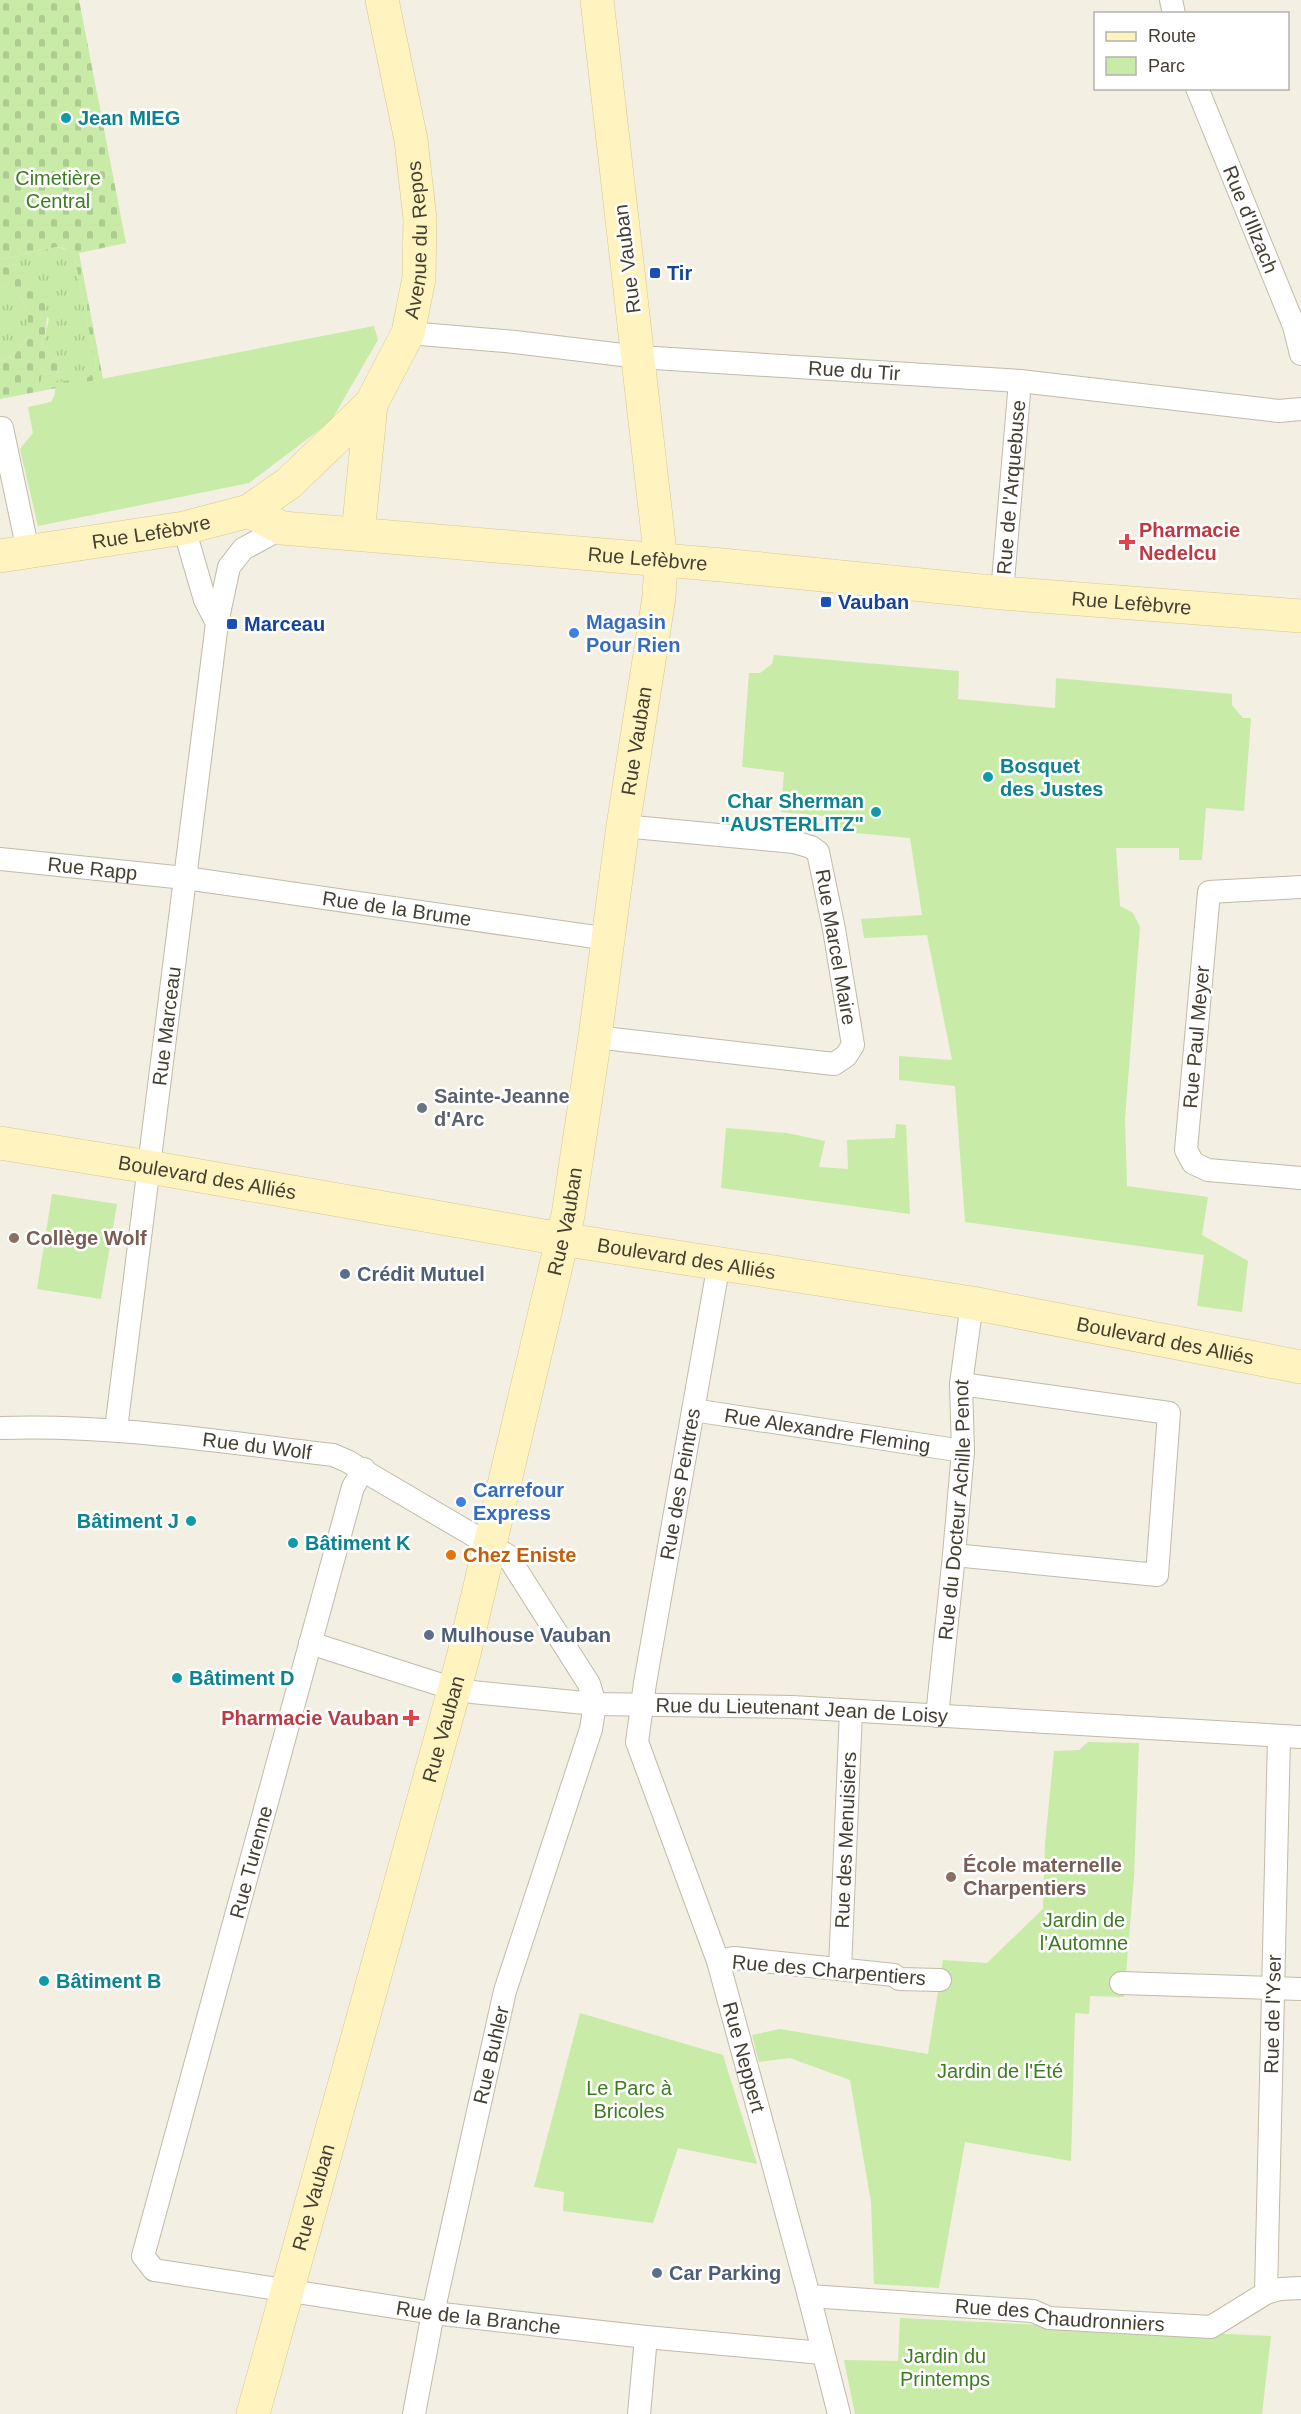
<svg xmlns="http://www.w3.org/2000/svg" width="1301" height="2414" viewBox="0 0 1301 2414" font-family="Helvetica,sans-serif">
  <defs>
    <pattern id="grass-tufts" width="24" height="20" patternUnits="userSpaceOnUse" patternTransform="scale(1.5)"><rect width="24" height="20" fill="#c8eba7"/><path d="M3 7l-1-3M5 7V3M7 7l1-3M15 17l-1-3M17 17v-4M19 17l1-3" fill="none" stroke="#adcb90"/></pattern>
    <pattern id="cemetery-stones" width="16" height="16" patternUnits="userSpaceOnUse" patternTransform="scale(1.5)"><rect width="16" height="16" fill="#c8eba7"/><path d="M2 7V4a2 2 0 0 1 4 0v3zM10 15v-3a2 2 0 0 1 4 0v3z" fill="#adcb90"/></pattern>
  </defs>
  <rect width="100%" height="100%" fill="#f3efe2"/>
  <path fill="url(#grass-tufts)" d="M56,247l14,3 4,4 22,112 -7,11 -49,9 2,-12 22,-2 -7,-12 -15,-14 7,-27 -49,-56v-4z
    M0,284l19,11 9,16v25l-14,20 -14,5z"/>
  <path fill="url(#cemetery-stones)" d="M0,0h79l47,243 -47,10 24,126 -103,20v-38l14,-5 14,-20v-25l-9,-16 -19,-11v-21c9,7 21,10 29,17 22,21 20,39 13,66l15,14 5,-1 2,13 -22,2 -2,11 49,-8 7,-11 -22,-112 -10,-6 -8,-1 -56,12z"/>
  <path fill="#c8eba7" d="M374,326l4,14 -47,81 -82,62 -211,43 -18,-77 13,-16 -5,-26 23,-5 4,-8v-6z
    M774,655l185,16 -1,28 97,9 1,-30 176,16v11l11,13h8l-7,93 -38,-3 -4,52h-23v-12h-63l4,58 13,7 7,14 -15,192 2,67 81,11 -6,38 46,26 -6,51 -45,-6 7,-51 -239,-33 -10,-136 -56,-6v-24l53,4 -25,-125 -63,3 -3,-19 61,-4 -12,-77 -76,-7 1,-14 -54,-5 3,-40 -42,-5 7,-94h11l12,-9z
    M896,1124l10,1 4,89 -189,-26 5,-60 61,5 38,8 -6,26 29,2 -1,-29 48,-2z
    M52,1194l65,10 -16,95 -64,-10z
    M1088,1742l51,1 -5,134 -10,120 -34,-1 -1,18 -14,-1 -4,148 -106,-19 -26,146 -65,-4 -3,-82 -21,-122 -60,-22 -31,4 -7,-27 28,-6 148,25 15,-94 44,3 56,-54 2,-65 9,-93 25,-1z
    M580,2013l143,42 34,109 -79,-16 -25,75 -90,-12 1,-19 -30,-5z
    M900,2318l371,18 -9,78h-407l-11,-54 54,1z"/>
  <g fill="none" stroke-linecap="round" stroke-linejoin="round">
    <defs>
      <g id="street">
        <path d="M1171,0l3,14"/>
        <path id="s1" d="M1197,88l97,238 7,28"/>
        <path id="s2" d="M408,333l107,9 124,15 381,24 259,30 22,-2"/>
        <path d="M2,428l26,123"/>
        <path d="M184,528l21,72 12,23"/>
        <path id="s3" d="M1002,593l18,-212"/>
        <path id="s4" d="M0,859l185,19 424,61"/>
        <path d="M1301,887l-92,5 -23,258 7,13 15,7 93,8"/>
        <path d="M595,1037l239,27 12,-8 7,-11 -19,-116 -16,-77 -7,-5 -17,-5 -171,-16"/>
        <path id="s5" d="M719,1263l-74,420 -8,59 81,219 91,335 30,118"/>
        <path id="s6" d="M693,1410l270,41"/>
        <path id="s7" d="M0,1428c112,-4 222,14 333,27l14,6 160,94 82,129 6,20 -4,25 -86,262 -72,322 -19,101"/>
        <path id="s8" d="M116,1429l101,-806 12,-56 14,-18 39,-21"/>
        <path id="s9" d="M364,1469l-11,18 -210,769 11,14 279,43 213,24 176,16"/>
        <path d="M954,1555l203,20 12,-162 -208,-29"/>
        <path id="s10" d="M310,1643l144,46 18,3 123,12 197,3 509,30"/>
        <path id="s11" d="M937,1716l17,-161 9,-104 -2,-67 11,-81"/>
        <path d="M718,1961l16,-3 160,17 5,4 41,1"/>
        <path id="s12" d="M840,1969l11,-258"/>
        <path d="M1121,1983l180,6"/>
        <path id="s13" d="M1266,2293l13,-556"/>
        <path id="s14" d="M809,2296l224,15 16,7 162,9 55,-34 14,-4 21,-1"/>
        <path d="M639,2414l7,-77"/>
      </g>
      <g id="secondary">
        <path id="s15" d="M249,511l33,17 440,37 280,28 299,23"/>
        <path d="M358,534l13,-130"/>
        <path id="s16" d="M0,556l184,-28 65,-17 40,-28 82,-79 37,-71 11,-55 1,-59 -9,-79 -29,-140"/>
        <path id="s17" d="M0,1143l149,24 412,72 411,64 329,64"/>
        <path id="s18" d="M253,2414l210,-756 105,-443 27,-178 28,-211 36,-229 2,-36 -64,-561"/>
      </g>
    </defs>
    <use href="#street" stroke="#c2baa7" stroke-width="24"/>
    <use href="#secondary" stroke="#d7c98d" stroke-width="34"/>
    <use href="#street" stroke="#fff" stroke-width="22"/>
    <use href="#secondary" stroke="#fff4c0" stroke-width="33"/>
  </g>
  <g fill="#0f9aa8" stroke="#fff" stroke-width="2">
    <circle cx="66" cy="118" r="6"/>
    <circle cx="988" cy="777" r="6"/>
    <circle cx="876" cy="812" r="6"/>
    <circle cx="191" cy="1521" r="6"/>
    <circle cx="293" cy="1543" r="6"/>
    <circle cx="177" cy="1678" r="6"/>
    <circle cx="44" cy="1981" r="6"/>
  </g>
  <g fill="#1a4fb4" stroke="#fff" stroke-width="2">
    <rect x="649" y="267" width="12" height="12" rx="3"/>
    <rect x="820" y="596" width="12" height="12" rx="3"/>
    <rect x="226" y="618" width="12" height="12" rx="3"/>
  </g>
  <g fill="#e0444e" stroke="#fff" stroke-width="2">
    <path d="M1124 533h6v6h6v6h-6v6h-6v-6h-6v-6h6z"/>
    <path d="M408 1709h6v6h6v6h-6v6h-6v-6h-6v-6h6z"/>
  </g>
  <g fill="#3f7fe0" stroke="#fff" stroke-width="2">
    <circle cx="574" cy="633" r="6"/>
    <circle cx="461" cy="1502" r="6"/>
  </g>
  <circle fill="#6b7280" stroke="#fff" stroke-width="2" cx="422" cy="1108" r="6"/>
  <g fill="#8d6e63" stroke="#fff" stroke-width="2">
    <circle cx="14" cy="1238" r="6"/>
    <circle cx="951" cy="1877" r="6"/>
  </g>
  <g fill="#5c6f8a" stroke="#fff" stroke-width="2">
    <circle cx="345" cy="1274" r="6"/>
    <circle cx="429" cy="1635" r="6"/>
    <circle cx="657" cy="2273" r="6"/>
  </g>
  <circle fill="#e8710a" stroke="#fff" stroke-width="2" cx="451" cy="1555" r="6"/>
  <g text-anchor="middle" stroke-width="5" stroke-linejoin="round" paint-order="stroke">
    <g font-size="20" font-weight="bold" fill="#0d838f" stroke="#fff" text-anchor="start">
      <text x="78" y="125">Jean MIEG</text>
      <text x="1000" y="773">Bosquet<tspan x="1000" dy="23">des Justes</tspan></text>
      <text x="864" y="808" text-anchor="end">Char Sherman<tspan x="864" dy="23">"AUSTERLITZ"</tspan></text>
      <text x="179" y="1528" text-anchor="end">Bâtiment J</text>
      <text x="305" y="1550">Bâtiment K</text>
      <text x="189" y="1685">Bâtiment D</text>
      <text x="56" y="1988">Bâtiment B</text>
    </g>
    <g font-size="20" fill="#3d7b21" stroke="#fff">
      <text x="58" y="185">Cimetière<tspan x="58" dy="23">Central</tspan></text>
      <text x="1084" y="1927">Jardin de<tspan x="1084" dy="23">l'Automne</tspan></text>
      <text x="1000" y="2078">Jardin de l'Été</text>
      <text x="629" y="2095">Le Parc à<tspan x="629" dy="23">Bricoles</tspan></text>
      <text x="945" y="2363">Jardin du<tspan x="945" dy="23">Printemps</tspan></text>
    </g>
    <g font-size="20" fill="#453f32" stroke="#fff">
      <text dy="7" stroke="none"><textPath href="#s1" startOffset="142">Rue d'Illzach</textPath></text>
      <text dy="7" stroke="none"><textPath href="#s16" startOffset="590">Avenue du Repos</textPath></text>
      <text transform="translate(627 259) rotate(-97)" y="7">Rue Vauban</text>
      <text dy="7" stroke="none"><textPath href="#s2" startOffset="448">Rue du Tir</textPath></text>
      <text dy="7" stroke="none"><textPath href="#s3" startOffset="106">Rue de l'Arquebuse</textPath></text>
      <text dy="7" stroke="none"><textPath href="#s16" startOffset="153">Rue Lefèbvre</textPath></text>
      <text dy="7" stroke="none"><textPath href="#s15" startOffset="404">Rue Lefèbvre</textPath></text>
      <text dy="7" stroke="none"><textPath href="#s15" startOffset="890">Rue Lefèbvre</textPath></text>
      <text dy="7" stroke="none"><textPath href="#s18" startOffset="1719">Rue Vauban</textPath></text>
      <text dy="7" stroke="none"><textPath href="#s4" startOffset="93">Rue Rapp</textPath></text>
      <text dy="7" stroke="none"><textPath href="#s4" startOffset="400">Rue de la Brume</textPath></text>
      <text transform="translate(836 947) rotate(80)" y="7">Rue Marcel Maire</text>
      <text dy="7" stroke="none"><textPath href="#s8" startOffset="406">Rue Marceau</textPath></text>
      <text transform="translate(1196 1037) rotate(-85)" y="7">Rue Paul Meyer</text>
      <text dy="7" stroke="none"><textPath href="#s17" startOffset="210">Boulevard des Alliés</textPath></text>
      <text dy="7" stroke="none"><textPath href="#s18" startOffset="1233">Rue Vauban</textPath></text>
      <text dy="7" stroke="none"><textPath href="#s17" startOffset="696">Boulevard des Alliés</textPath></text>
      <text dy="7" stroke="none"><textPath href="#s17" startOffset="1182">Boulevard des Alliés</textPath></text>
      <text dy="7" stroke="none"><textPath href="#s6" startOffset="136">Rue Alexandre Fleming</textPath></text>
      <text dy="7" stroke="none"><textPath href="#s7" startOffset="258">Rue du Wolf</textPath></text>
      <text transform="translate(680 1484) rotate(-80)" y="7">Rue des Peintres</text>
      <text dy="7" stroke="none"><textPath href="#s11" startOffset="207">Rue du Docteur Achille Penot</textPath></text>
      <text dy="7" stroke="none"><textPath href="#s10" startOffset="500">Rue du Lieutenant Jean de Loisy</textPath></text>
      <text dy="7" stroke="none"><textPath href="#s18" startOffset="711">Rue Vauban</textPath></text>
      <text dy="7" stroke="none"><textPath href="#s12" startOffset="129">Rue des Menuisiers</textPath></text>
      <text transform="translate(251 1862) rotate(-75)" y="7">Rue Turenne</text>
      <text transform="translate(829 1970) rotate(5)" y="7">Rue des Charpentiers</text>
      <text dy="7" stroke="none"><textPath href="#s13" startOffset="279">Rue de l'Yser</textPath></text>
      <text transform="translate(491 2055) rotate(-77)" y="7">Rue Buhler</text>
      <text dy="7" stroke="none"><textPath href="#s5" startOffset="819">Rue Neppert</textPath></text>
      <text dy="7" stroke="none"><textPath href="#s18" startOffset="225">Rue Vauban</textPath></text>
      <text dy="7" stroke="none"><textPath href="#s14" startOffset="252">Rue des Chaudronniers</textPath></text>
      <text dy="7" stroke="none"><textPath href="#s9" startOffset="1164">Rue de la Branche</textPath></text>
    </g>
    <g font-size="20" font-weight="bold" fill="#164399" stroke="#fff" text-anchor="start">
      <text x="667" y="280">Tir</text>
      <text x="838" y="609">Vauban</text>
      <text x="244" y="631">Marceau</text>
    </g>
    <g font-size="20" font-weight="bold" fill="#be3a42" stroke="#fff" text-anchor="start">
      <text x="1139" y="537">Pharmacie<tspan x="1139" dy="23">Nedelcu</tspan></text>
      <text x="399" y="1725" text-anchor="end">Pharmacie Vauban</text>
    </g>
    <g font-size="20" font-weight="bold" fill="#366cbe" stroke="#fff" text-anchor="start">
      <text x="586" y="629">Magasin<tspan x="586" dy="23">Pour Rien</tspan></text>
      <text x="473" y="1497">Carrefour<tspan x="473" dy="23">Express</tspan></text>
    </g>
    <g font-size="20" font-weight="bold" fill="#5b616d" stroke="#fff" text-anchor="start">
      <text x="434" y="1103">Sainte-Jeanne<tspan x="434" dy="23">d'Arc</tspan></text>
    </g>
    <g font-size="20" font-weight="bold" fill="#785e54" stroke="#fff" text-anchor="start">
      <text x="26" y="1245">Collège Wolf</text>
      <text x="963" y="1872">École maternelle<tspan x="963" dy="23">Charpentiers</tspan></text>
    </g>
    <g font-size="20" font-weight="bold" fill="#4e5e75" stroke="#fff" text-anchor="start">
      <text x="357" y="1281">Crédit Mutuel</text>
      <text x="441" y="1642">Mulhouse Vauban</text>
      <text x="669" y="2280">Car Parking</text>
    </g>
    <g font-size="20" font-weight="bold" fill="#c56008" stroke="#fff" text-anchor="start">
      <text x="463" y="1562">Chez Eniste</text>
    </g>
  </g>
  <rect x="1094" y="12" width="195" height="78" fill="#ffffff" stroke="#b5b2ad" stroke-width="1.5"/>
  <rect x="1106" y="32" width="30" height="9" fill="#fff4c0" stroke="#b5b2ad" stroke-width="1.5"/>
  <text x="1148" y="42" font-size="18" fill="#453f32">Route</text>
  <rect x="1106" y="57" width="30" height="18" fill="#c8eba7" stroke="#b5b2ad" stroke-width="1.5"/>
  <text x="1148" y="72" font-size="18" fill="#453f32">Parc</text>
</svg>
